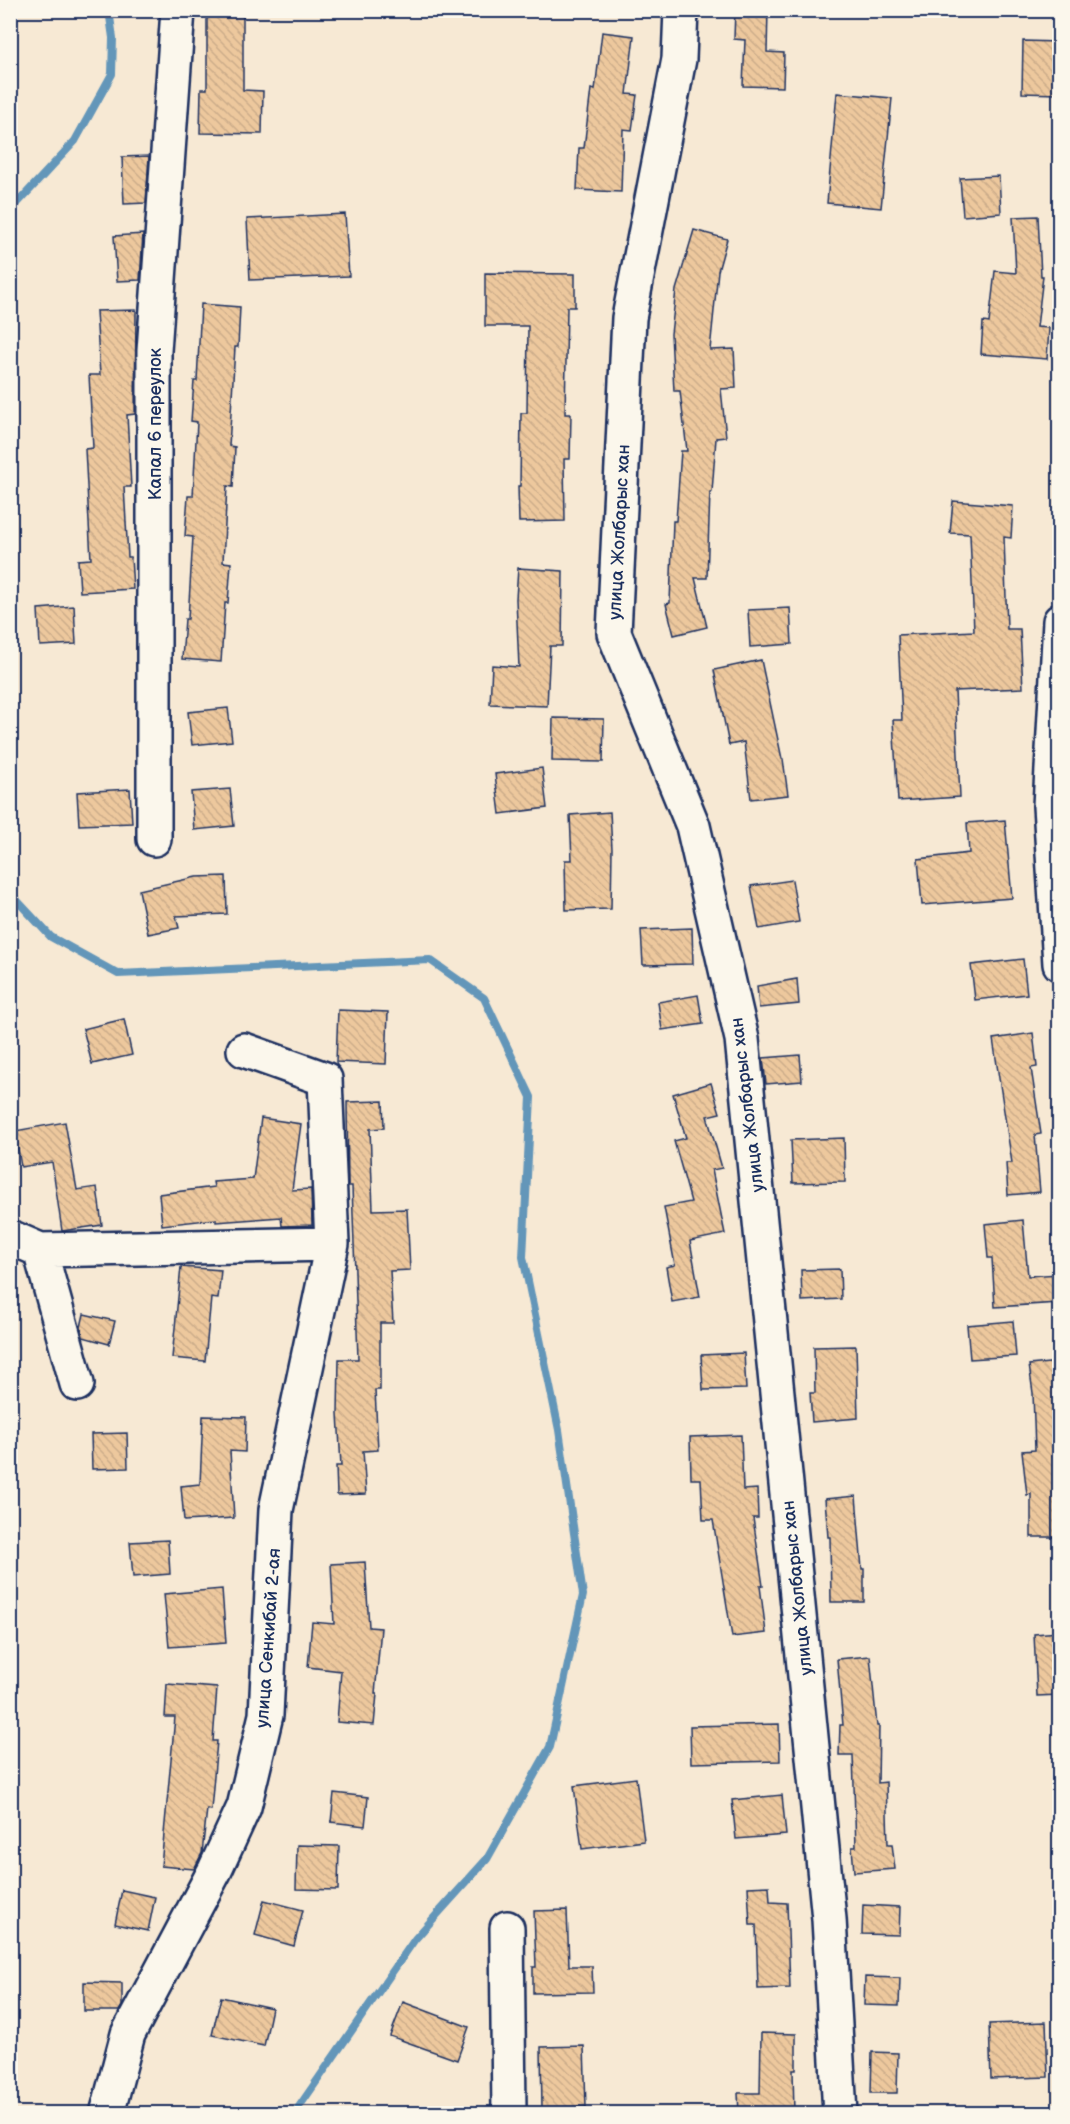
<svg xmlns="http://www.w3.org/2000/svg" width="1070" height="2124" viewBox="0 0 1070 2124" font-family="'Balsamiq Sans',sans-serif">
  <defs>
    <pattern id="building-back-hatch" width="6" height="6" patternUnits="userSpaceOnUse" patternTransform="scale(1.5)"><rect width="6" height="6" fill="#edc89d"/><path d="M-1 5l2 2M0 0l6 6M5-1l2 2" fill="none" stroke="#cbac8a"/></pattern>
  </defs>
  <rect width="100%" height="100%" fill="#f7e9d4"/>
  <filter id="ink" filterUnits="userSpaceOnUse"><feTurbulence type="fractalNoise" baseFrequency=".0167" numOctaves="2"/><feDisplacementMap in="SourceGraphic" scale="12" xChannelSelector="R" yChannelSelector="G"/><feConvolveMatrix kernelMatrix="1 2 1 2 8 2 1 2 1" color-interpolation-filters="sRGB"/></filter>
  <g filter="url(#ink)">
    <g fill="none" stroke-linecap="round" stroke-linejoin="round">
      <path stroke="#6496b9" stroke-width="8" d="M10,211l65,-70 37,-67 1,-36 -4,-28
        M10,893l41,44 67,37 312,-14 54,38 47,99 -8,160 36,173 24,165 -33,152 -63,112 -72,80 -121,175"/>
    </g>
    <path fill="url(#building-back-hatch)" stroke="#1b2f5e" stroke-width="1.5" d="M735,10h33l-1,42 17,1 -1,34 -40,-1 2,-46 -11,-1z
      M207,12l36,1v77l20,1 -1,43 -62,-1 1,-44h6z
      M602,32l32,4 -7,58 10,1 -5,35 -9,-1 -2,63 -44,-2 2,-42h5l7,-59 4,1z
      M1023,41l36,1v52l-37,-1z
      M837,93l55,5 -11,110 -54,-5z
      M149,156l-3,47 -22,1 -2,-47z
      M999,176l2,37 -38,3 -3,-38z
      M345,214l4,62 -99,4 -3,-61z
      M1038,216l3,60h2l-6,51 12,1 -2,31 -66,-5 2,-32 6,1 6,-52 21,2 -3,-56z
      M694,230l33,9 -9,32 -8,79 24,-1 2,39 -15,1 5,48 -10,1 -4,54h-2l-3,86h-12l12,49 -33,8 -8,-31 4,-1 3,-82h3l5,-70h6l-7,-60h-6l-3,-57 5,-44z
      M143,234l-3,46 -23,1 -3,-45z
      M485,273l90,1v33h-8l-2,107h6l-1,45h-6l1,62 -46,1 -1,-36h2l1,-73h6l1,-87h-43z
      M201,304l39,3 -2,40h-3l-6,99 6,1 -2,40 -6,-1 -4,76 8,1 -3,40h-3l-4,59 -39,-3 3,-40h3l5,-82 -8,-1 3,-40h5l4,-74 -6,-1 3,-40h3z
      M136,310l-1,104 -8,1 4,72h-7l4,70h3l2,32 -53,3 -2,-32 13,-1 -6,-110 8,-1 -4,-73h11l-4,-64z
      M953,501l60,5 -2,32 -7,-1 3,92h13l3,59 -68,3 5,106 -62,4 -5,-81h9l-4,-85 76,-4 -4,-97 -20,-1z
      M518,568l45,3 -1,75h-12l-3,60 -57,-2 2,-39 27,2 -3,-68z
      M74,606l2,38 -36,2 -2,-37z
      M790,608l2,36 -42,3 -2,-37z
      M761,660l21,99h1l5,36 -37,4 -7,-57 -15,3 -15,-75z
      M228,708l4,33 -40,4 -4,-33z
      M553,718l51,1 -1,43 -51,-1z
      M542,768l5,40 -47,6 -5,-40z
      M130,789l2,34 -53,2 -2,-33z
      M230,789l4,37 -40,4 -3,-38z
      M610,812l2,37 -1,60 -45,1 -1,-50h7l-2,-45z
      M1005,820l7,78 -90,7 -4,-46 51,-6 -2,-30z
      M226,876l1,38 -51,2 3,12 -31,6 -9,-44 57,-13z
      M792,880l7,42 -40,7 -8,-43z
      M692,928l1,36 -50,1 -2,-35z
      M1023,959l4,35 -52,6 -4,-35z
      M797,979l2,25 -40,4 -2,-22z
      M698,995l5,29 -41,6 -4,-28z
      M338,1010l50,2 -2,52 -50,-2z
      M124,1019l8,36 -40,9 -9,-35z
      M1033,1033l4,34 -6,1 10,66 -6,1 5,57 -32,3 -2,-32h6l-19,-124z
      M800,1055l2,26 -36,3 -3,-26z
      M711,1083l9,30 -13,3 15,52 -10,2 13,64 -35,7 10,56 -28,5 -6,-35 9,-2 -11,-58 27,-5 -17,-61 12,-3 -13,-44z
      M383,1101l1,27 -14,1 3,81 34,-1 3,61 -20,1 3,52h-13v67h-5l3,60 -15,1 3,43 -29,1 -1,-29h5l-3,-53 1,-54h19l-6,-173h-4l-1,-84z
      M261,1118l40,6 -9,66 19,-1 1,36 -30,1 -1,-9 -65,5v-3l-54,6 -3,-31 55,-7 -1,-5 40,-3z
      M65,1122l12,68 20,-3 5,38 -40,6 -10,-69 -31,5 -6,-36z
      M844,1138l1,44 -52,1 -2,-43z
      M1023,1220l5,56 31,-2v29l-64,4 -3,-49h-4l-3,-34z
      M181,1267l40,3 -3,29 -7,-1 -6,63 -33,-3z
      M840,1269l1,30 -39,2 -1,-31z
      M84,1314l31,7 -6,23 -26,-7 -2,-10z
      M1013,1321l3,35 -46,3 -3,-34z
      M856,1346l2,72 -46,4 -2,-29h5l-1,-46z
      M744,1353l2,36 -43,1 -2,-35z
      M1059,1362v175h-28v-43l-4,1 -5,-44 13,-1 -2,-57 -4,-28z
      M203,1416l43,1 -1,35 -15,-1 4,67 -50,3 -3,-35 19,-2z
      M127,1433l1,35 -36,1 -1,-35z
      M741,1435l2,55 14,-1 1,29h-5l10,68h-3l6,47 -34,4 -19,-117h-10l-2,-41h-10l-1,-42z
      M856,1496l6,73h2v33h-33l-1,-65h-2l-3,-38z
      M168,1540l2,34 -37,3 -3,-35z
      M365,1562l4,65 12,1 -6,66h2l-3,31 -37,-3 4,-51 -33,-4 4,-45 22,2 -3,-60z
      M222,1589l4,54 -57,4 -5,-53z
      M1059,1632v63l-22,1 -3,-62z
      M870,1656l7,70h2l-1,57 8,-1 2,62h4l3,25 -41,3 -2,-25h4l-3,-92h-14l1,-30h3l-6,-66z
      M167,1684l50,4 -4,53h4l-6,69 -4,-1 -5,44 -8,16 -33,-3 14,-149h-10z
      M779,1724l1,37 -89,2 -1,-37z
      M636,1778l8,63 -62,8 -8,-63z
      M334,1793l34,4 -3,29 -34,-4z
      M782,1795l4,40 -50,4 -4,-39z
      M297,1845l42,1 -1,44 -42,-1z
      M769,1886l1,16 17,1 3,85 -32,1 -2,-64h-6l-2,-38z
      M122,1890l33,7 -7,34 -33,-7z
      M264,1900l39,10 -9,36 -39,-11z
      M863,1905l37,2 -1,28 -37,-1z
      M567,1910l2,56h23l1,26 -60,1v-26h3l-2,-56z
      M865,1977l35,1 -1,28 -35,-1z
      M84,1982l38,1v23l-3,5h-35z
      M221,1997l51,11 -8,38 -52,-11z
      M403,2002l66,25 -12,33 -67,-24z
      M1046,2022l2,55 -57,2 -2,-55z
      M761,2033l35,1v36h-3l1,44h-55l-1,-21h22z
      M584,2046l2,61 -44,1 -1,-61z
      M872,2052l26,1 -1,40h-26z"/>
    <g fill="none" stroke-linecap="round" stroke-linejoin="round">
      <defs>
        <path id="minor" d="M681,10l-2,49 -50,259 -15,315 79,193 49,213 87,880 11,195
          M1060,621l-10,185 10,158
          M154,839v-488l24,-341
          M10,1237l30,13 292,-6
          M40,1250l37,134
          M507,1928l2,186
          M107,2114l21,-80 87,-164 29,-63 22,-92 10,-205 56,-266 -7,-165 -81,-29"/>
      </defs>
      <use href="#minor" stroke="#1b2f5e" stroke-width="38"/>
      <use href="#minor" stroke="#fbf7ec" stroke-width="33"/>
    </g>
  </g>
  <g text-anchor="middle" stroke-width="6" stroke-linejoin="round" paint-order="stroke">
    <g font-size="18" fill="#1b2f5e" stroke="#fbf7ec">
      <text transform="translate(155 424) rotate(-90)" y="6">Капал 6 переулок</text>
      <text transform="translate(619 532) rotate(-87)" y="6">улица Жолбарыс хан</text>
      <text transform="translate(747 1105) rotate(-97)" y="6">улица Жолбарыс хан</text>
      <text transform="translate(797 1588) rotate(-96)" y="6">улица Жолбарыс хан</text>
      <text transform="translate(268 1638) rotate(-86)" y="6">улица Сенкибай 2-ая</text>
    </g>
  </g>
  <rect width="1070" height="2124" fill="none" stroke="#fbf7ec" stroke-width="36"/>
  <rect x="18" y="18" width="1034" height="2088" fill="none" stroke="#1b2f5e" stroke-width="2" filter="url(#ink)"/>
</svg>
